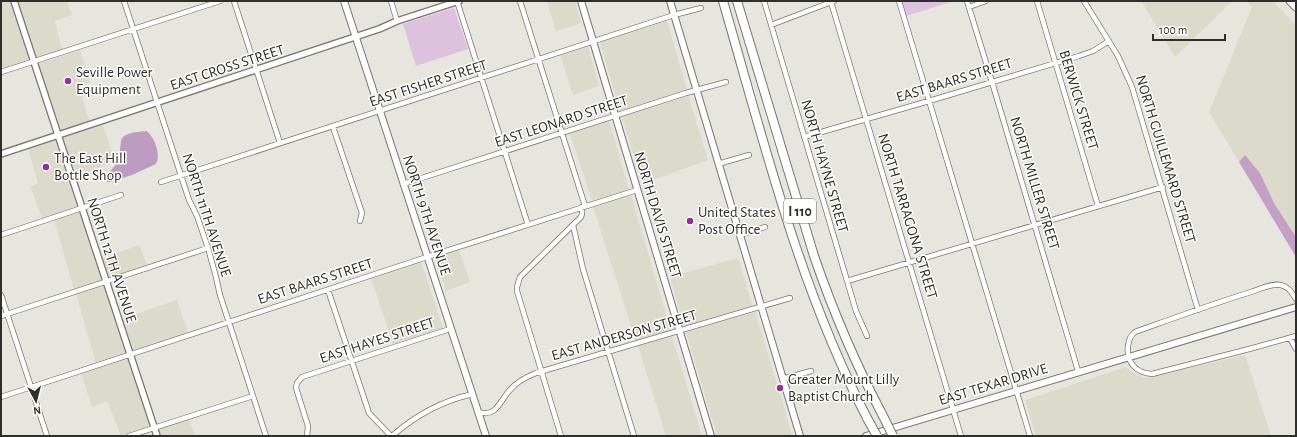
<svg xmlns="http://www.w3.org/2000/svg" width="1297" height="437" viewBox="0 0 1297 437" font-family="'Alegreya Sans',sans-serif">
  <rect width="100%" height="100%" fill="#e6e6de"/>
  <path fill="#dbdacb" d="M1,1h10l20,59 -30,10z
    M17,1h50l5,14 -17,6 7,29 -27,8z
    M547,1h28l6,22 -25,8z
    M1141,1h91l-57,56z
    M1246,1h27l23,24v212l-22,-34 -14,-30 -15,-18 -6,7 -30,-50 43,-105z
    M667,20l20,70 -67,21 -20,-69z
    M588,46l11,40 -26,9 -13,-40z
    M80,50l10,33 -11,5 11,34 -31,9 -22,-67z
    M688,95l20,65 -66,24 -20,-68z
    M609,121l20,69 -37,11 -22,-67z
    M102,123l10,28 -6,14 -32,13 -13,-41z
    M56,138l23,68 -37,12 -12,-32 8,-3 -10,-35z
    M631,195l40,136 -35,10 -43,-134z
    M80,211l23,69 -29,9 -20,-69z
    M139,245l8,20 -40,13 -6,-19z
    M459,250l11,32 -24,9 -11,-34z
    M738,258l15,49 -69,20 -14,-50z
    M421,262l22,66 -50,16 -22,-66z
    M105,285l22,68 -31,10 -20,-69z
    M177,300l11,33 -57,18 -10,-32z
    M755,312l27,88 10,36h-75l-31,-104z
    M672,336l30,100h-36l-28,-90z
    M1245,355l26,81h-235l-11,-36 101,-33 9,7 11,4z
    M128,358l23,68 -30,10 -14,-35 -15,6 -11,-34z
    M189,419l6,17h-36l-2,-6z"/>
  <path fill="#ddc1df" d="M901,1h53l-48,15z
    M454,8l14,41 -52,17 -13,-42z"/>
  <path fill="#c4a0c6" d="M1245,155l15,18 14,30 22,34v20l-57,-95z"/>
  <path fill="#be9bc0" d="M146,131c9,5 15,25 10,33l-24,11 -22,7h-3l-1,-6c4,-5 9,-9 12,-16 2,-5 2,-12 3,-19 2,-9 18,-9 25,-10z"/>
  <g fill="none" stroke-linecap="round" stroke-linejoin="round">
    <defs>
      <path id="minor" d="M124,1l65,199 8,16 11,32 8,29 4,18 46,141
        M234,1l46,142
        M391,1l6,20
        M457,1l71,224
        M520,1l65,205
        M764,1l92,310 11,25
        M899,1l131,435
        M967,1l25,81 86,289
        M1037,1l61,205
        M1084,1l34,55 14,31 66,223
        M831,2l130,434
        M969,7l17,-6
        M771,25l63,-24
        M1,72l219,-71
        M333,127l29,86 -2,8
        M804,137l125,-36 150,-45 14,-5 16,-10
        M718,164l31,-9
        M161,182l513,-167 27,-7
        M403,184l283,-91 40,-11
        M573,225l10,44 51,167
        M1,235l120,-40
        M740,235l25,-8
        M847,281l316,-94
        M328,290l41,123 22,23
        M1,295l46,141
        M1296,299c-4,-6 -7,-12 -15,-14 -9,-2 -21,4 -30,7 -39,12 -77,26 -116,40 -5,4 -6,8 -7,14 -2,16 8,27 24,28l101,-26 43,-12
        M1,316l207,-68
        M1290,338l6,11
        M782,379l29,-8
        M1,397l426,-140 210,-67
        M479,412c17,6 21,-11 30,-21 7,-9 17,-14 27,-18l254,-75
        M129,436l124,-40
        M307,436l1,-10 -12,-38 1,-5 5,-6 148,-48
        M392,436c24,-21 49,-35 81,-42
        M561,436l-44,-145v-4l3,-10 61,-60 1,-3v-7"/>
      <path id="tertiary" d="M14,1l143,435
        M1,154l378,-125 18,-8 62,-20"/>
      <path id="secondary" d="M344,1l142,435
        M581,1l130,435
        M670,1l130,435
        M866,436l430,-129"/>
      <path id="primary" d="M1290,1l6,6"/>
      <path id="motorway" d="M723,1c41,141 76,286 144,417
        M737,1l77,255c19,55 41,107 68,158"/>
    </defs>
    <use href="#minor" stroke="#787771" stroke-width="6"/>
    <use href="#tertiary" stroke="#787771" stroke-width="8"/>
    <use href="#secondary" stroke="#787771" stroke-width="8"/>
    <use href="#primary" stroke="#787771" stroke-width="9"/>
    <use href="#motorway" stroke="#787771" stroke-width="10"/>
    <use href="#minor" stroke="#fff" stroke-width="4.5"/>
    <use href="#tertiary" stroke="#fff" stroke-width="5.5"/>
    <use href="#secondary" stroke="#fff" stroke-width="6"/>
    <use href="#primary" stroke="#fff" stroke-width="7"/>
    <use href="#motorway" stroke="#fff" stroke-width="8"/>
    <defs>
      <path id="motorway-bridge" d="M882,414l11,22
        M867,418l10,18"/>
    </defs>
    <use href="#motorway-bridge" stroke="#787771" stroke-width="10" stroke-linecap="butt"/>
    <use href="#motorway-bridge" stroke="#fff" stroke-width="8"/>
  </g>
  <g fill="#913199" stroke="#fffffe" stroke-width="1.5">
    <circle cx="68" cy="81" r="4"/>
    <circle cx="46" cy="167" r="4"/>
    <circle cx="690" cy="221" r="4"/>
    <circle cx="780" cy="388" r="4"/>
  </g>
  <g text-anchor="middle" stroke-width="3" stroke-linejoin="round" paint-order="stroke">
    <rect fill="#fffffe" stroke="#6d6d6a" stroke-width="1" x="784" y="199" width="32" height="24" rx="3"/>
    <g font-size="14" font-weight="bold" fill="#2e2e2b">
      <text x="800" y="216">I 110</text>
    </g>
    <g font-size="15" fill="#2e2e2b" stroke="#fffffe">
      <text transform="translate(227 67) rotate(-18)" y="5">EAST CROSS STREET</text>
      <text transform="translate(954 80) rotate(-17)" y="5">EAST BAARS STREET</text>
      <text transform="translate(428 83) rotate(-18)" y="5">EAST FISHER STREET</text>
      <text transform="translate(1079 100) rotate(73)" y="5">BERWICK STREET</text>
      <text transform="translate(561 121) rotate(-18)" y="5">EAST LEONARD STREET</text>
      <text transform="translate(1166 159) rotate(73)" y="5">NORTH GUILLEMARD STREET</text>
      <text transform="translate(825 166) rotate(74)" y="5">NORTH HAYNE STREET</text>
      <text transform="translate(1035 183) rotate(73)" y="5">NORTH MILLER STREET</text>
      <text transform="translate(207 215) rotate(72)" y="5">NORTH 11TH AVENUE</text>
      <text transform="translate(427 215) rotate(72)" y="5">NORTH 9TH AVENUE</text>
      <text transform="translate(658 215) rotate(73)" y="5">NORTH DAVIS STREET</text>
      <text transform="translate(908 216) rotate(73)" y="5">NORTH TARRAGONA STREET</text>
      <text transform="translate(112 260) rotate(72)" y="5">NORTH 12TH AVENUE</text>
      <text transform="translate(315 281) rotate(-18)" y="5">EAST BAARS STREET</text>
      <text transform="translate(624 335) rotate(-16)" y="5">EAST ANDERSON STREET</text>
      <text transform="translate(377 340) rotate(-18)" y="5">EAST HAYES STREET</text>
      <text transform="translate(993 384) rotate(-17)" y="5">EAST TEXAR DRIVE</text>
    </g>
    <g font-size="15" fill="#2e2e2b" stroke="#fffffe" text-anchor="start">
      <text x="76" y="77">Seville Power<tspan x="76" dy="17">Equipment</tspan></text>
      <text x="54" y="163">The East Hill<tspan x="54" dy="17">Bottle Shop</tspan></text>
      <text x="698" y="217">United States<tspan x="698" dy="17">Post Office</tspan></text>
      <text x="788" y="384">Greater Mount Lilly<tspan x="788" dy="17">Baptist Church</tspan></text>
    </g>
  </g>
  <rect width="1297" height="437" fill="none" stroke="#2e2e2b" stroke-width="4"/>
  <g transform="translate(36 401) rotate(173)" stroke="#fffffe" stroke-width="3" paint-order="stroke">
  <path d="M0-3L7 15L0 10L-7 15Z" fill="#2e2e2b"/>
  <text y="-6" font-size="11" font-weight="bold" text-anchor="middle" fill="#2e2e2b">N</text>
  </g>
  <path d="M1153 34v6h72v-6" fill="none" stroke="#2e2e2b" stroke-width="2"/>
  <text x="1159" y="34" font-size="12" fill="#2e2e2b" stroke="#fffffe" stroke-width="3" paint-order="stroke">100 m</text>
</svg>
